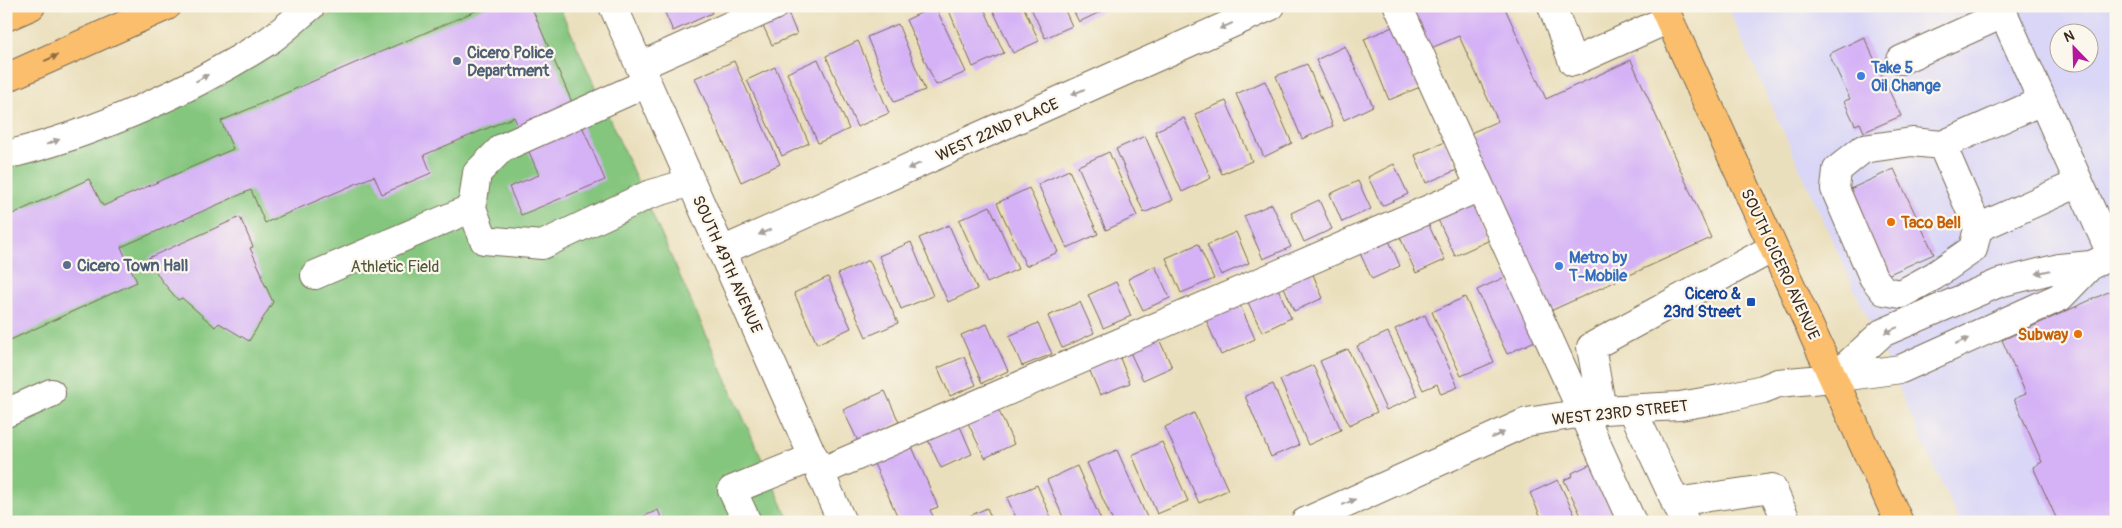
<svg xmlns="http://www.w3.org/2000/svg" width="2122" height="528" viewBox="0 0 2122 528" font-family="Pangolin,sans-serif">
  <rect width="100%" height="100%" fill="#fbf7ec"/>
  <filter id="ink" filterUnits="userSpaceOnUse"><feTurbulence type="fractalNoise" baseFrequency=".02" numOctaves="2"/><feDisplacementMap in="SourceGraphic" scale="10" xChannelSelector="R" yChannelSelector="G"/><feConvolveMatrix kernelMatrix="1 2 1 2 8 2 1 2 1" color-interpolation-filters="sRGB"/></filter>
  <filter id="wash" filterUnits="userSpaceOnUse"><feTurbulence type="fractalNoise" baseFrequency=".0096" numOctaves="4" result="noise"/><feDisplacementMap in="SourceGraphic" scale="20" xChannelSelector="R" yChannelSelector="G"/><feGaussianBlur stdDeviation="1.12" result="paint"/><feColorMatrix in="noise" values="0 0 0 0 0 0 0 0 0 0 0 0 0 0 0 0 0 1.4 0 .05"/><feComposite in="paint" operator="in"/></filter>
  <g filter="url(#wash)">
    <rect width="100%" height="100%" fill="#eadfbc"/>
    <path fill="#d9d6f7" fill-rule="evenodd" d="M1727,6h389v516h-157zM2060,32h30v30h-30z"/>
    <path fill="#84c67e" stroke="#60784e" d="M349,6h210l231,516h-784v-362z"/>
    <g id="blocks">
      <path fill="#d5b2f6" d="M487,6h44l74,174 -84,35 -12,-28 30,-12 -25,-58 -90,38 7,18 -49,21 -8,-18 -109,47 -14,-33 -130,57 16,35 -131,60v-125l83,-38 14,27 130,-57 -12,-28z
        M662,6h47l3,7 -39,18z
        M935,6l31,66 -30,13 -30,-65z
        M947,6h36l21,47 -31,14z
        M991,6h32l16,35 -26,12z
        M1030,6h33l9,20 -27,12z
        M1071,6h31l2,4 -25,12z
        M1410,6h94l42,93 85,-39 80,178 -165,75 -80,-178 32,-14 -39,-85 -30,13z
        M786,8l11,26 -25,11 -12,-26z
        M898,24l27,66 -31,12 -27,-65z
        M1395,26l25,61 -31,13 -25,-61z
        M1864,37l37,79 -37,16 -4,-9 -5,2 -11,-24 6,-2 -21,-45z
        M858,41l31,72 -32,14 -31,-71z
        M1345,46l28,60 -29,14 -28,-60z
        M818,59l31,70 -31,14 -31,-70z
        M734,61l46,103 -39,18 -46,-104z
        M1307,64l26,62 -31,13 -26,-63z
        M775,67l34,76 -27,13 -35,-76z
        M1265,81l27,62 -28,14 -28,-63z
        M1226,101l26,60 -30,13 -27,-60z
        M1184,118l27,60 -29,14 -27,-61z
        M1145,136l28,64 -29,13 -28,-64z
        M1445,142l12,28 -31,13 -11,-28z
        M1109,152l28,64 -31,14 -28,-64z
        M1394,164l14,30 -26,12 -14,-29z
        M1894,169l40,85 -47,21 -39,-85z
        M1069,170l29,64 -31,14 -29,-64z
        M1358,181l13,28 -29,13 -12,-28z
        M1029,188l29,64 -32,14 -29,-63z
        M1468,193l22,47 -35,16 -22,-47z
        M1319,200l13,29 -28,13 -13,-29z
        M1272,204l19,43 -28,12 -19,-43z
        M990,206l28,63 -31,14 -28,-63z
        M1424,215l21,45 -29,13 -20,-45z
        M240,217l13,30 -3,1 12,26 -1,2 12,26 -24,39 -30,-18 -4,4 -33,-29 -4,2 -17,-20 -13,-22z
        M949,225l28,64 -29,13 -29,-64z
        M1236,232l13,31 -28,12 -14,-30z
        M1387,236l13,30 -28,13 -14,-30z
        M911,242l22,54 -32,13 -22,-53z
        M1198,244l16,35 -33,14 -15,-35z
        M869,260l29,63 -32,14 -28,-63z
        M1155,266l15,32 -27,12 -15,-31z
        M1311,270l12,28 -29,13 -12,-29z
        M1507,276l30,64 -30,14 -30,-64z
        M828,277l23,51 -34,16 -23,-51z
        M1116,282l15,34 -28,12 -15,-33z
        M1276,284l15,34 -29,14 -16,-34z
        M2115,289l1,233h-58l-25,-55 9,-5 -28,-63 12,-5 -24,-54z
        M1465,297l29,65 -33,14 -29,-64z
        M1080,302l14,31 -32,15 -14,-32z
        M1240,305l15,34 -34,16 -15,-35z
        M1425,315l33,72 -17,7 -4,-10 -14,6 -28,-61z
        M1038,323l14,31 -30,12 -13,-30z
        M987,324l21,47 -26,12 -21,-48z
        M1388,332l30,64 -32,14 -29,-64z
        M1157,335l15,32 -29,13 -15,-32z
        M1348,349l29,63 -28,13 -29,-64z
        M1117,351l13,32 -30,12 -13,-31z
        M964,357l12,28 -26,11 -12,-28z
        M1313,365l28,65 -33,15 -28,-65z
        M1273,384l26,61 -28,12 -26,-61z
        M885,391l14,31 -41,19 -15,-31z
        M997,407l17,37 -29,14 -18,-37z
        M1194,413l34,77 -29,13 -34,-76z
        M959,424l13,30 -31,14 -14,-30z
        M910,442l28,65 -8,3 6,12h-36l-28,-63z
        M1162,442l26,59 -31,13 -25,-59z
        M1117,450l32,72h-36l-26,-59z
        M1591,464l27,58h-34l-20,-42 9,-4 -1,-3z
        M1077,466l25,56h-37l-18,-42z
        M1558,480l20,42h-35l-13,-29z
        M1037,485l16,37h-35l-11,-24z
        M987,508l6,14h-37z
        M658,510l5,12h-32z"/>
    </g>
  </g>
  <g filter="url(#ink)">
    <use href="#blocks" fill-opacity="0" stroke="#786955" stroke-width="1"/>
    <g fill="none" stroke-linecap="round" stroke-linejoin="round">
      <defs>
        <path id="minor" d="M613,6l229,516
          M1398,6l234,516
          M1552,6l21,56 96,-43
          M2000,6l112,250
          M1901,60l102,-46
          M640,66l134,-60
          M647,83l-145,65 -25,25 -5,35 12,32 58,5 106,-50 43,-13
          M2042,101l-100,44 36,83 101,-45
          M1942,145l-30,-3 -49,7 -26,21 -2,19 38,88 11,14 17,3 33,-18 39,-27 5,-21
          M6,155c89,-21 183,-64 261,-113 15,-10 29,-24 44,-36
          M722,251l549,-245
          M315,275l157,-67
          M1833,378l49,-45 117,-50 60,-15 32,-3 25,-11
          M1632,409l53,113
          M1602,410l-11,-63 182,-99
          M6,413l45,-20
          M820,472l660,-285
          M1675,502l97,-14 15,34
          M747,522l-15,-32 82,-33
          M1305,522l222,-100 75,-12 78,-4 40,-7 43,-10 15,-6 55,-5 68,-9 159,-72 31,-32"/>
        <path id="major" d="M1663,6l236,516
          M6,17l25,-11
          M6,78l161,-72"/>
      </defs>
      <use href="#minor" stroke="#786955" stroke-width="30"/>
      <use href="#major" stroke="#786955" stroke-width="30"/>
      <use href="#minor" stroke="#fff" stroke-width="28"/>
      <use href="#major" stroke="#fabe6d" stroke-width="28"/>
    </g>
    <defs><path id="oneway-solid" d="M-6-.8H1V-3.2L6.5 0L1 3.2V.8H-6Z" transform="scale(1.25)"/></defs>
    <g fill="#a79f9a">
      <use href="#oneway-solid" transform="translate(1226 26) rotate(156)"/>
      <use href="#oneway-solid" transform="translate(202 78) rotate(-29)"/>
      <use href="#oneway-solid" transform="translate(1078 92) rotate(156)"/>
      <use href="#oneway-solid" transform="translate(53 142) rotate(-21)"/>
      <use href="#oneway-solid" transform="translate(914 166) rotate(156)"/>
      <use href="#oneway-solid" transform="translate(765 232) rotate(156)"/>
      <use href="#oneway-solid" transform="translate(2043 272) rotate(166)"/>
      <use href="#oneway-solid" transform="translate(1891 330) rotate(157)"/>
      <use href="#oneway-solid" transform="translate(1962 341) rotate(-24)"/>
      <use href="#oneway-solid" transform="translate(1498 435) rotate(-24)"/>
      <use href="#oneway-solid" transform="translate(1349 502) rotate(-24)"/>
    </g>
    <use fill="#916d42" href="#oneway-solid" transform="translate(51 58) rotate(-24)"/>
  </g>
  <g fill="#5c6f8a" stroke="#fbf7ec" stroke-width="2">
    <circle cx="457" cy="61" r="5"/>
    <circle cx="67" cy="265" r="5"/>
  </g>
  <g fill="#3f7fe0" stroke="#fbf7ec" stroke-width="2">
    <circle cx="1861" cy="76" r="5"/>
    <circle cx="1559" cy="266" r="5"/>
  </g>
  <g fill="#e8710a" stroke="#fbf7ec" stroke-width="2">
    <circle cx="1891" cy="222" r="5"/>
    <circle cx="2078" cy="334" r="5"/>
  </g>
  <rect fill="#1a4fb4" stroke="#fbf7ec" stroke-width="2" x="1746" y="297" width="10" height="10" rx="2.5"/>
  <g text-anchor="middle" stroke-width="4.5" stroke-linejoin="round" paint-order="stroke">
    <g font-size="16" font-weight="bold" fill="#4e5e75" stroke="#fbf7ec" text-anchor="start">
      <text x="467" y="58">Cicero Police<tspan x="467" dy="18">Department</tspan></text>
      <text x="77" y="271">Cicero Town Hall</text>
    </g>
    <g font-size="16" font-weight="bold" fill="#366cbe" stroke="#fbf7ec" text-anchor="start">
      <text x="1871" y="73">Take 5<tspan x="1871" dy="18">Oil Change</tspan></text>
      <text x="1569" y="263">Metro by<tspan x="1569" dy="18">T-Mobile</tspan></text>
    </g>
    <g font-size="16" fill="#3b2a1e" stroke="#fbf7ec">
      <text transform="translate(997 129) rotate(-24)" y="6">WEST 22ND PLACE</text>
      <text transform="translate(728 264) rotate(66)" y="6">SOUTH 49TH AVENUE</text>
      <text transform="translate(1781 264) rotate(65)" y="6">SOUTH CICERO AVENUE</text>
      <text transform="translate(1620 412) rotate(-6)" y="6">WEST 23RD STREET</text>
    </g>
    <g font-size="16" font-weight="bold" fill="#c56008" stroke="#fbf7ec" text-anchor="start">
      <text x="1901" y="228">Taco Bell</text>
      <text x="2068" y="340" text-anchor="end">Subway</text>
    </g>
    <g font-size="16" fill="#51593b" stroke="#fbf7ec">
      <text x="395" y="272">Athletic Field</text>
    </g>
    <g font-size="16" font-weight="bold" fill="#164399" stroke="#fbf7ec" text-anchor="end">
      <text x="1741" y="299">Cicero &amp;<tspan x="1741" dy="18">23rd Street</tspan></text>
    </g>
  </g>
  <rect width="2122" height="528" fill="none" stroke="#fbf7ec" stroke-width="25"/>
  <g transform="translate(2074 48) rotate(337)"><circle r="24" fill="#fbf7ec" stroke="#aea59a"/>
  <path d="M0-4L9 19L0 12L-9 19Z" fill="#b5179e"/>
  <text y="-8" font-size="14" font-weight="bold" text-anchor="middle" fill="#3b2a1e">N</text>
  </g>
</svg>
